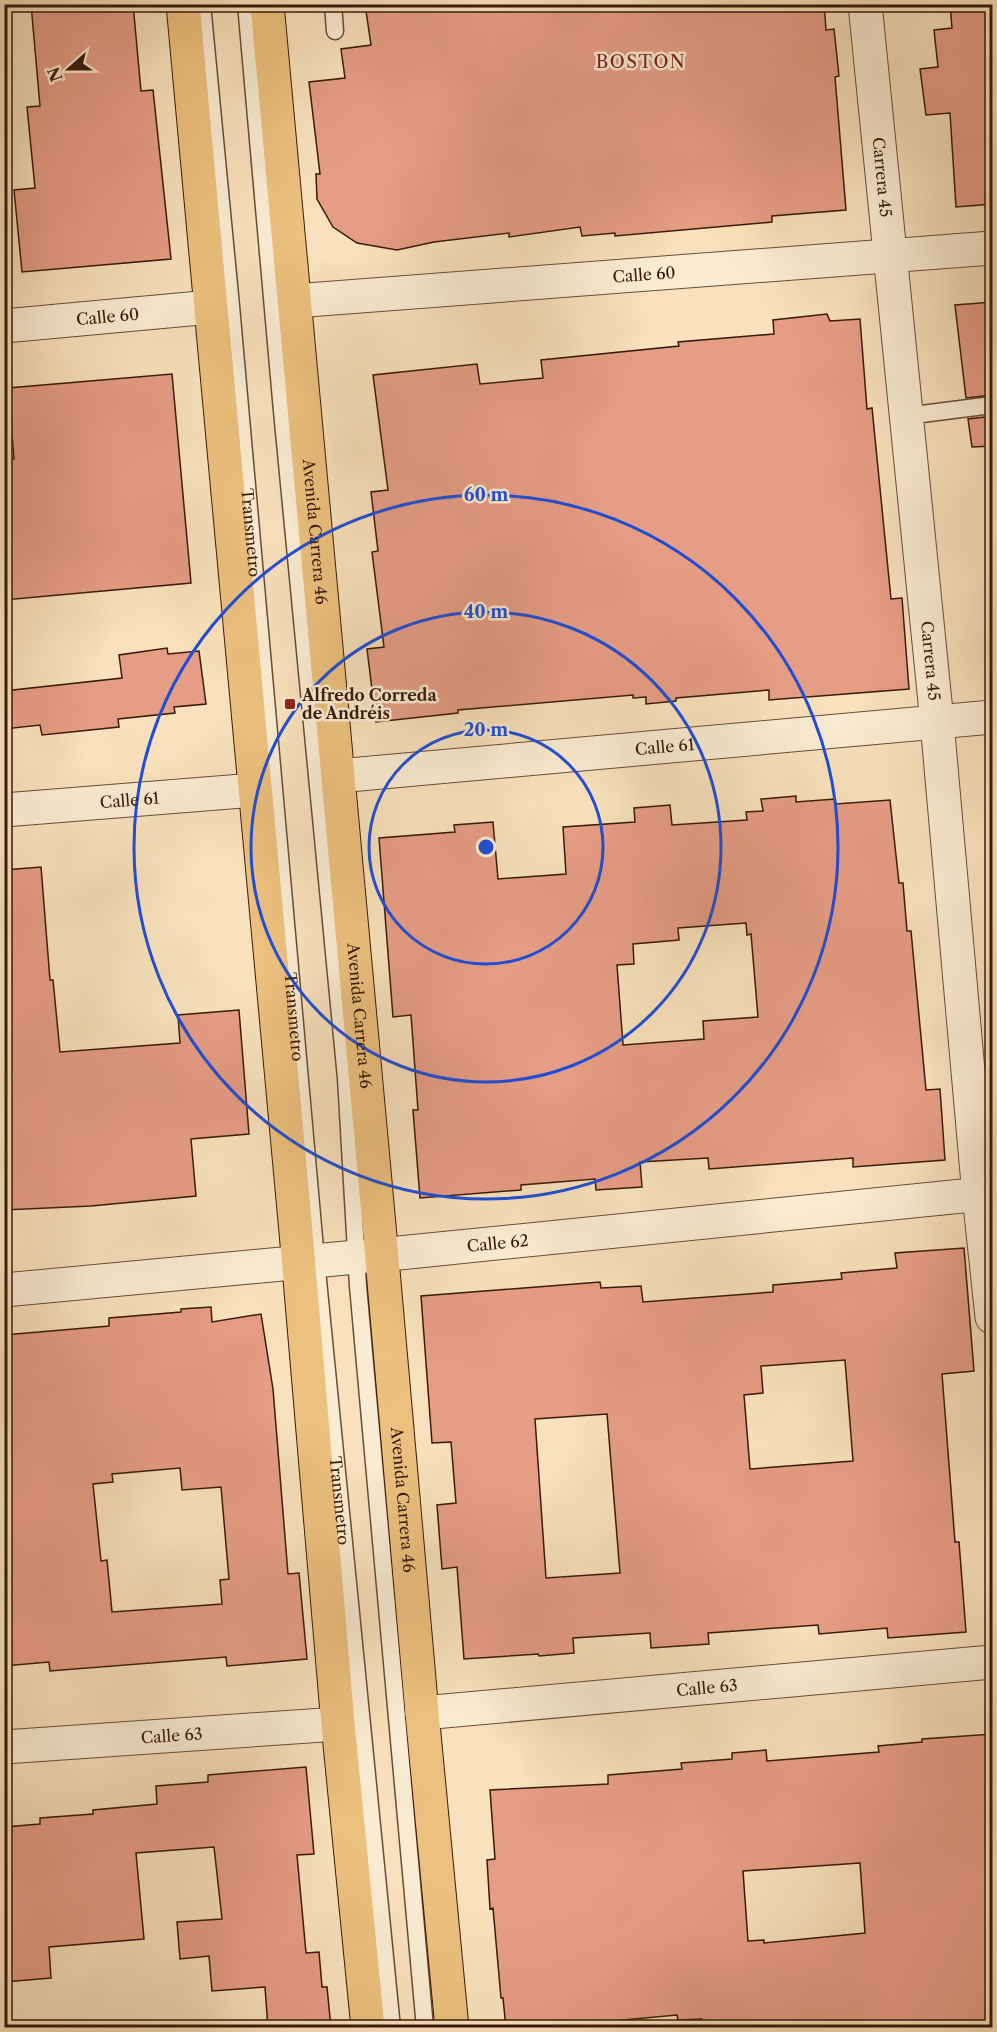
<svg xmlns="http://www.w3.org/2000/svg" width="997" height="2032" viewBox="0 0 997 2032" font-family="'Libre Caslon Text',serif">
  <rect width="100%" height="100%" fill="#f8e1bc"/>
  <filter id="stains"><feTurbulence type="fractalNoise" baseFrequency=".00333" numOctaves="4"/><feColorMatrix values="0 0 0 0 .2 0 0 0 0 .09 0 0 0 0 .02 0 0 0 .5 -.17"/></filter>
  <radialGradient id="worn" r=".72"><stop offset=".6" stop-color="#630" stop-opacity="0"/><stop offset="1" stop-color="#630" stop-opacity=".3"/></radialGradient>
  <path fill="#e69d85" stroke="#381a0a" stroke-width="1.5" fill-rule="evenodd" d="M31,4h102l8,87 12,-1 18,169 -149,13 -8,-82 21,-2 -8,-81 13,-1z
    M365,4h459l2,26 8,-1 5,47 -4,1 11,133 -74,6v6l-157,14v-3l-33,3 -2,-9 -71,10v-4l-75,9 -37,8 -40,-7 -24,-16 -16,-28 -1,-25h4l-11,-92 36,-4 -4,-29 30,-4z
    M950,4h43v200l-37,3 -6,-94 -24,2 -6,-46 18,-2 -4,-37 18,-2z
    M993,302v93l-27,3 -11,-93z
    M827,314l3,7 30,-2 7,90 5,-1 19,191 11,-1 7,91 -140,11v-10l-93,8v3l-30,3v-7l-13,1v-3l-175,15v3l-82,9 -9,-73 17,-2 -12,-95 6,-1 -7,-59 17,-2 -15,-115 104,-11 3,20 63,-6 -2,-18 138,-14 -1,-4 96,-8 -1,-14z
    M172,374l19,209 -187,17v-141h10l-6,-71z
    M993,416v30l-21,1 -4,-28z
    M167,648l1,6 31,-3 7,53 -32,3 1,6 -57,6 1,8 -77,8 -2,-10 -36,4v-38l118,-13 -3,-23z
    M796,796v6l39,-3 1,5 54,-4 9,83h4l4,48h4l15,159 14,-1 5,71 -92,7v-9l-144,11 -1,-11 -68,4 2,25 -46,3 -1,-11 -74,6v5l-101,8 -7,-88h5l-7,-95 -18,2 -14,-179 76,-6 -1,-7 39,-3 5,57 68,-5 -3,-47 72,-5 -1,-14 36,-3 2,20 75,-5 -1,-8 17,-1 -2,-12zM746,923l1,12 4,-1 7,83 -55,4 1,18 -81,6 -6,-80 17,-1 -1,-20 46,-4 -1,-12z
    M41,867l9,113h3l7,72 120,-9 -2,-28 61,-5 10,124 -58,5 5,57 -105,10 -87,4v-340z
    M964,1248l10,123 -32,3 13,168h4l7,90 -78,6 -1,-10 -68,6 -1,-9 -110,8 1,11 -58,4 -1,-15 -77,5 1,15 -35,3 -1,-2 -74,5 -7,-92 -15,2 -5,-64 19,-2 -5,-61 -19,1 -11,-147 179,-14 1,6 40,-2 2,16 130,-10v-7l69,-6 -1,-6 56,-5 -2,-15zM845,1360l8,101 -103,8 -6,-74 19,-2 -2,-27zM607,1414l13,159 -74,5 -11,-159z
    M211,1307l1,15 49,-8 12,75 15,185 11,-1 8,86 -80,7 -1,-9 -176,14 -1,-9 -45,4v-331l105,-9v-8l72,-6v-3zM180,1468l2,22 39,-3 8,92 -9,1 2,24 -110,8 -5,-52 -6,1 -8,-77 20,-2 -1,-8z
    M993,1734v294h-290l-1,-9 -24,1 -1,-5 -97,9v4h-74l-3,-30h-2l-8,-90 -3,1 -3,-49 8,-1 -5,-69 118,-6v-9l74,-6 -1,-6 51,-4v-6l34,-3 1,11 112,-9 -1,-6 44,-4v-3zM860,1863l5,70 -101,10v-3l-16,1 -5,-70z
    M306,1767l8,87 -17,1 9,98 13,-1 3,35h5l4,41h-63l-3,-41 -53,4 -3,-35 -29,3 -3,-37 45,-3 -8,-72 -78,6 8,86 -95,8 2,31 -47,4v-155l36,-3v-6l53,-4v-4l64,-6 -1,-18 52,-4v-7z"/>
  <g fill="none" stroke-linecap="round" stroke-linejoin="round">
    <defs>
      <g id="service">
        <path id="s1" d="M202,4l29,302 85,954 76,768"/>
        <path d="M246,4l36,407 64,667 12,208 67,742"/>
        <path d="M333,4l2,27"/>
        <path d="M906,416l86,-11"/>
      </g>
      <g id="minor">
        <path id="s2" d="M865,4l72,718 42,473 13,122"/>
        <path id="s3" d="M294,301l698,-53"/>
        <path id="s4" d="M4,326l207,-19"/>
        <path id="s5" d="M4,810l251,-20"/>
        <path id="s6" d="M4,1290l395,-37 593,-60"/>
        <path id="s7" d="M422,1713l570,-51"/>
        <path id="s8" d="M4,1747l334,-23"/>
      </g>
      <g id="tertiary">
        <path id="s9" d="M338,776l654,-59"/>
      </g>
      <g id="primary">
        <path d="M183,4l113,1228 42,492 30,304"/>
        <path id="s10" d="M267,4l112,1221 43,488 30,315"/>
      </g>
    </defs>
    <use href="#service" stroke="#684c36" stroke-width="19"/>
    <use href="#minor" stroke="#684c36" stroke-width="35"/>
    <use href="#tertiary" stroke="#684c36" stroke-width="35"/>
    <use href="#primary" stroke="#381a0a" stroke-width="35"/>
    <use href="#service" stroke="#faecd3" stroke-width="16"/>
    <use href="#minor" stroke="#faecd3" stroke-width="33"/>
    <use href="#tertiary" stroke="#faecd3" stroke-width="33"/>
    <use href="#primary" stroke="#ecc07e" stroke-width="33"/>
  </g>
  <g fill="none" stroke="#1d4ed8" stroke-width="3">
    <circle cx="486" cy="847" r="117"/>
    <circle cx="486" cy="847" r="235"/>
    <circle cx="486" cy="847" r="352"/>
  </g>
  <rect fill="#8f2418" stroke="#faecd3" stroke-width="2" x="284" y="698" width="12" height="12" rx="3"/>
  <g text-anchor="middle" stroke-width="5" stroke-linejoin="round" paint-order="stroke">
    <g font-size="16" fill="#381a0a" stroke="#faecd3">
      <text dy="6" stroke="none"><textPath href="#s2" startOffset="174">Carrera 45</textPath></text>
      <text dy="6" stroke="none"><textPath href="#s3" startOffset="351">Calle 60</textPath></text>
      <text dy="6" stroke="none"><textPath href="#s4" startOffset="104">Calle 60</textPath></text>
      <text dy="6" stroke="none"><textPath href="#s1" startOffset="531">Transmetro</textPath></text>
      <text dy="6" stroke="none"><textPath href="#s10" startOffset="530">Avenida Carrera 46</textPath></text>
      <text dy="6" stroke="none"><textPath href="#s2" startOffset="660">Carrera 45</textPath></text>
      <text dy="6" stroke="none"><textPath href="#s9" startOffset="328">Calle 61</textPath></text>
      <text dy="6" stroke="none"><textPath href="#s5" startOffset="126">Calle 61</textPath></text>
      <text dy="6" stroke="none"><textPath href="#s1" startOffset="1017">Transmetro</textPath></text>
      <text dy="6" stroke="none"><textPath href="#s10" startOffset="1016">Avenida Carrera 46</textPath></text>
      <text dy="6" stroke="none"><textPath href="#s6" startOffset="496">Calle 62</textPath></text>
      <text dy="6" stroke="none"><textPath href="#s1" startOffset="1503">Transmetro</textPath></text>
      <text dy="6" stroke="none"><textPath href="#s10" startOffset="1502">Avenida Carrera 46</textPath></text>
      <text dy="6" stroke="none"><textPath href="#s7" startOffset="286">Calle 63</textPath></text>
      <text dy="6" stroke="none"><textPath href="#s8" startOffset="168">Calle 63</textPath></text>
    </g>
    <g font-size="16" font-weight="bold" fill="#381a0a" stroke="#faecd3" text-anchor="start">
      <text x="302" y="701">Alfredo Correda<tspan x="302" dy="18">de Andréis</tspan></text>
    </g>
    <g font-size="18" letter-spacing="1.5" fill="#7a1f14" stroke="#faecd3">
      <text x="641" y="68">BOSTON</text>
    </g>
  </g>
  <circle cx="486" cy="847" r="9" fill="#1d4ed8" stroke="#faecd3" stroke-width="3"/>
  <g font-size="18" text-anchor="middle" font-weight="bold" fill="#1d4ed8" stroke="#faecd3" stroke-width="5" stroke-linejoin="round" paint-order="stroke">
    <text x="486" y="501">60 m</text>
    <text x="486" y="618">40 m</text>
    <text x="486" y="736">20 m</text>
  </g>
  <rect width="997" height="2032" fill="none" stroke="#f8e1bc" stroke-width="24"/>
  <rect x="6" y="6" width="985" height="2020" fill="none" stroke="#381a0a" stroke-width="3"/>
  <rect x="12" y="12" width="973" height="2008" fill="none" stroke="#381a0a" stroke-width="1.5"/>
  <g transform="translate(69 69) rotate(249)" stroke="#faecd3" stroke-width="4.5" paint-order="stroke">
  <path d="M0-4.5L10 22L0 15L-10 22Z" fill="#381a0a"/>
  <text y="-9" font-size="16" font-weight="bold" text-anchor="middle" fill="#381a0a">N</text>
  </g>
  <rect width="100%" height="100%" filter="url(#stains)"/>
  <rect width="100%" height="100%" fill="url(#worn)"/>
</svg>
